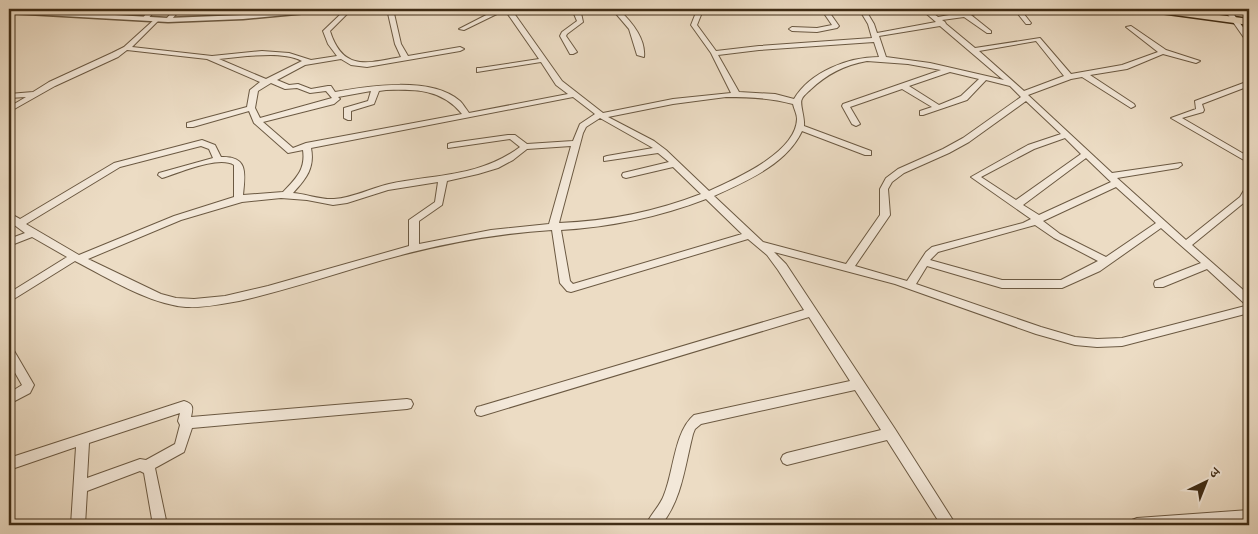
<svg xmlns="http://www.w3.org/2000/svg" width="1258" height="534" viewBox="0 0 1258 534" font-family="'EB Garamond','Noto Serif Devanagari',serif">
  <rect width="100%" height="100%" fill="#ecdcc4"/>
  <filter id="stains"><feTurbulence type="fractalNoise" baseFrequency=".004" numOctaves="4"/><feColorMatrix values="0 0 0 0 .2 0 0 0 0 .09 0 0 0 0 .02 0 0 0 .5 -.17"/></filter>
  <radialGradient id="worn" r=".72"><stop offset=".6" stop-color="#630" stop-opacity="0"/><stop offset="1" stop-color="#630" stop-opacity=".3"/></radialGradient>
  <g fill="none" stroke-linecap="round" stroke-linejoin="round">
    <defs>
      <path id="minor" d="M150,9h6l-9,11h-4l-1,-1z
        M175,9h6l-11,12h-4v-2z
        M346,9h6l-22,22c13,41 38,32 71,26l-6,-13 -8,-35h6l8,35 7,12 52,-9 4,2 -4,2 -93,16 -16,-2 -10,-6 -36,6 -28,15 12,5 9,-1 13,5 17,-3h3l4,6c34,-6 96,-16 125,9 3,3 6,8 9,12l99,-19 -12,-9 -15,-23 -64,10v-4h3l59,-9 -34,-49 -41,20 -5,-1 39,-20h13l51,72 41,32 70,-14 58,-6 -20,-40 -20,-28 4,-10 -3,-6h6l3,6 -4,10 19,26 43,-5 113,-8 -4,-14 -9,-15h6l9,15 3,9 59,-11 -15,-13h7l10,8 33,-6 4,-2h7l-7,5 -4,1 20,16v2h-4l-23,-16 -22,3 3,2 1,2 29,24 65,-10 31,36 51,-9 36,-13 -32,-25 5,-1 35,24 34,11 -4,2 -33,-9 -36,15 -37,6 44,29 1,2 -4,2 -49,-31 -11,2 -43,16 84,78 69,-10 1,2 -4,3 -61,10 69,62 54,-43 6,-10 3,-1v10l-3,5 -54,44 57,50v18l-127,33 -25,1 -22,-2 -39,-11 -141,-50 -121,-32 12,12 109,165 61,96h-15l-54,-85 -100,25 -4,-2 -2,-4 2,-4 4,-2 94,-23 -26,-40 -154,34 -6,5 -2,5c-8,31 -11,66 -32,91h-15c4,-10 14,-19 18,-30 10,-24 10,-63 30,-80l156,-34 -41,-64 -328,99 -4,-1 -2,-4 2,-4 4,-1 323,-96 -26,-40 -11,-15 -19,-16 -177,53 -4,-1 -7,-8 -8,-53c-66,4 -131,18 -193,37 -40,12 -80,25 -120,34 -17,3 -35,7 -53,6 -37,-3 -78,-29 -111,-46l-66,41v-9l58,-36 -35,-20 -23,9v-7l16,-6 -16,-12v-8l11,6 94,-56 88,-23 13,5 6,12c28,-1 24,17 22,38l40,-3c12,-13 23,-22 20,-42l-15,3 -34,-30 -5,-12 -56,16h-6v-4l60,-16 3,-17 10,-8 -53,-23 -80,-9 -9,7 -63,29 -46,26v-5l17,-10 -17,1v-4l24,-2 16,-10 63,-29 12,-6 32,-29 3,2 -27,27 80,9 50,-5 27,2 22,7 26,-4 -9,-12 -5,-13zM940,26l61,52 3,2 -74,-17 -44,-6 -7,-21zM1036,41l28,35 -40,15 -45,-40zM874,42l5,15c-31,0 -69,15 -85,42l-19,-5 -36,-2 -21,-37 41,-5zM247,56c18,-1 39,-3 55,5l-36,18 -47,-20zM867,61l41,3 33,6 -98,34 -1,2 10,18 4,2 4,-2 -10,-17 52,-18 30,18 -12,4v4h3l44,-15 19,-20 24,6 11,11 -58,41 -20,11 -45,20 -12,9 -6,11v26l-34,49 -83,-22 -49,-46c32,-15 72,-31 88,-65l63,24h6v-4l-67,-25c1,-9 -5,-23 -2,-27 1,-3 6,-7 8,-9 17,-16 34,-25 57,-29zM950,72l29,7 -18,17 -22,9 -30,-19zM271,83l14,6 12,-1 13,5 16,-2 6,7 -72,20 -5,-10 3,-17zM386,90c30,-1 56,-1 76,24l-156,29 -13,5 -30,-26 71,-18 6,-5 -2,-2 33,-6 -3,10 -24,7v10l4,2h3v-9l23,-7 5,-13zM573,97l22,17 -15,10 -7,17 -46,3 -12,-9h-7l-57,8 -3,1v4l62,-9 10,8c-40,30 -84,27 -131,37 -18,4 -36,14 -55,15 -13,1 -28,-5 -41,-6 13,-14 22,-25 18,-45zM726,97c24,0 45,1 67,7 1,5 4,10 4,15 -1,34 -62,60 -88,72l-43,-41 -12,-9 -46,-24 65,-13zM1026,101l35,33 -33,11 -57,32 60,42 -8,4 -91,24 -6,5 -19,29 -52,-15 35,-51 -2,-26 4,-7 12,-9 45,-20 20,-11zM600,118l53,30 -46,8 -3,1v4l54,-8 11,9 -46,11 -1,2 1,2 3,1 47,-11 28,27c-46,18 -93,27 -142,29l24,-90 3,-6zM1065,138l16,16 -65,46 -35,-23 53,-28zM201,146l8,3 4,9 -54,15 -1,2 4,3c17,-5 57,-23 72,-13v32l-60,19 -95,39 -53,-31 94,-57zM571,146l-22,78 -58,6 -72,14v-23l23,-16 5,-24 31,-7 20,-6 15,-8 14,-11zM1086,158l25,24 -72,33 -16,-10zM438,182l-3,20 -26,18v26l-141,40 -43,10 -31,3 -18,-1 -15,-4 -73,-35 93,-39 61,-18 39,-4 26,2 26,5 14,-2 41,-13zM1116,187l40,36 -50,34 -46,-23 -17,-13zM706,199l36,35 -169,50 -3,-3 -9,-51c50,-3 98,-13 145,-31zM1035,225l19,13 44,23 -37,19h-59l-72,-20 8,-8zM1161,228l40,35 -46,18 -1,3 1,3h8l44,-18 38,35 4,1 -127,33 -25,1 -22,-2 -34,-10 -125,-43 11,-18 75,22h60l38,-17z
        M572,9h23l-14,4 2,9 -16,12 -1,2 11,16 -4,2h-3l-10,-18 2,-4 15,-11z
        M612,9h6c13,12 28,29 26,48l-7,-2 -8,-26z
        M750,9h7l2,2 -3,2z
        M821,9h6l12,17 -2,2 -20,4 -25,-1 -3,-2 3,-2 25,1 15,-3z
        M1014,9h6l11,14 -1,1h-4z
        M1224,9h6l19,27v7l-2,-1z
        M1249,81v5l-47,18 2,6 -1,2 -21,6 67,39v6l-78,-45 25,-9 -1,-8z
        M9,347l4,2 21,36 -4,8 -21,11v-11l13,-8 -13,-23z
        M407,399l4,1 2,4 -2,4 -4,1 -215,19 -8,24 -29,16 12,57h-14l-9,-52 -4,-2 -53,20 -2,34h-14l5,-78 -67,23v-12l175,-57c10,3 9,7 7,16zM180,413l-2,8 2,4 -5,19 -29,16 -6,-1 -53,19 2,-35z
        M1249,510v14l-23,1h-96l2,-5 5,-2z"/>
      <path id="tertiary" d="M9,9l159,9 75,-3 62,-6h27l-4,2 -85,8 -75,3 -159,-9z"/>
      <path id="primary" d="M1148,9h27l74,10v6l-96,-13z"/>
    </defs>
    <use href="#minor" stroke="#6b5942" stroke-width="2"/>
    <use href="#tertiary" stroke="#6b5942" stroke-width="3"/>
    <use href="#primary" stroke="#402d16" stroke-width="3"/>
    <use href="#minor" fill="#f3e8d9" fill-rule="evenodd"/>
    <use href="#tertiary" fill="#f3e8d9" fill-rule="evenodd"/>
    <use href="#primary" fill="#ecdcc4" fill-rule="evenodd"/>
  </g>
  <rect width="1258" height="534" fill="none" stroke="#ecdcc4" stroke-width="30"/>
  <rect x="10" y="10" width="1238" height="514" fill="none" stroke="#402d16" stroke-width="2.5"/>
  <rect x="15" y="15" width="1228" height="504" fill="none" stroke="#402d16"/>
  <g transform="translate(1206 482) rotate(43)" stroke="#f3e8d9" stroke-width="4" paint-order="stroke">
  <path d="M0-4L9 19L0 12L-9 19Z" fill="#402d16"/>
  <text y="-8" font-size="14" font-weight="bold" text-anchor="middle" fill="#402d16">उ</text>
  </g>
  <rect width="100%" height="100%" filter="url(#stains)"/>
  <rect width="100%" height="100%" fill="url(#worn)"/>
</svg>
